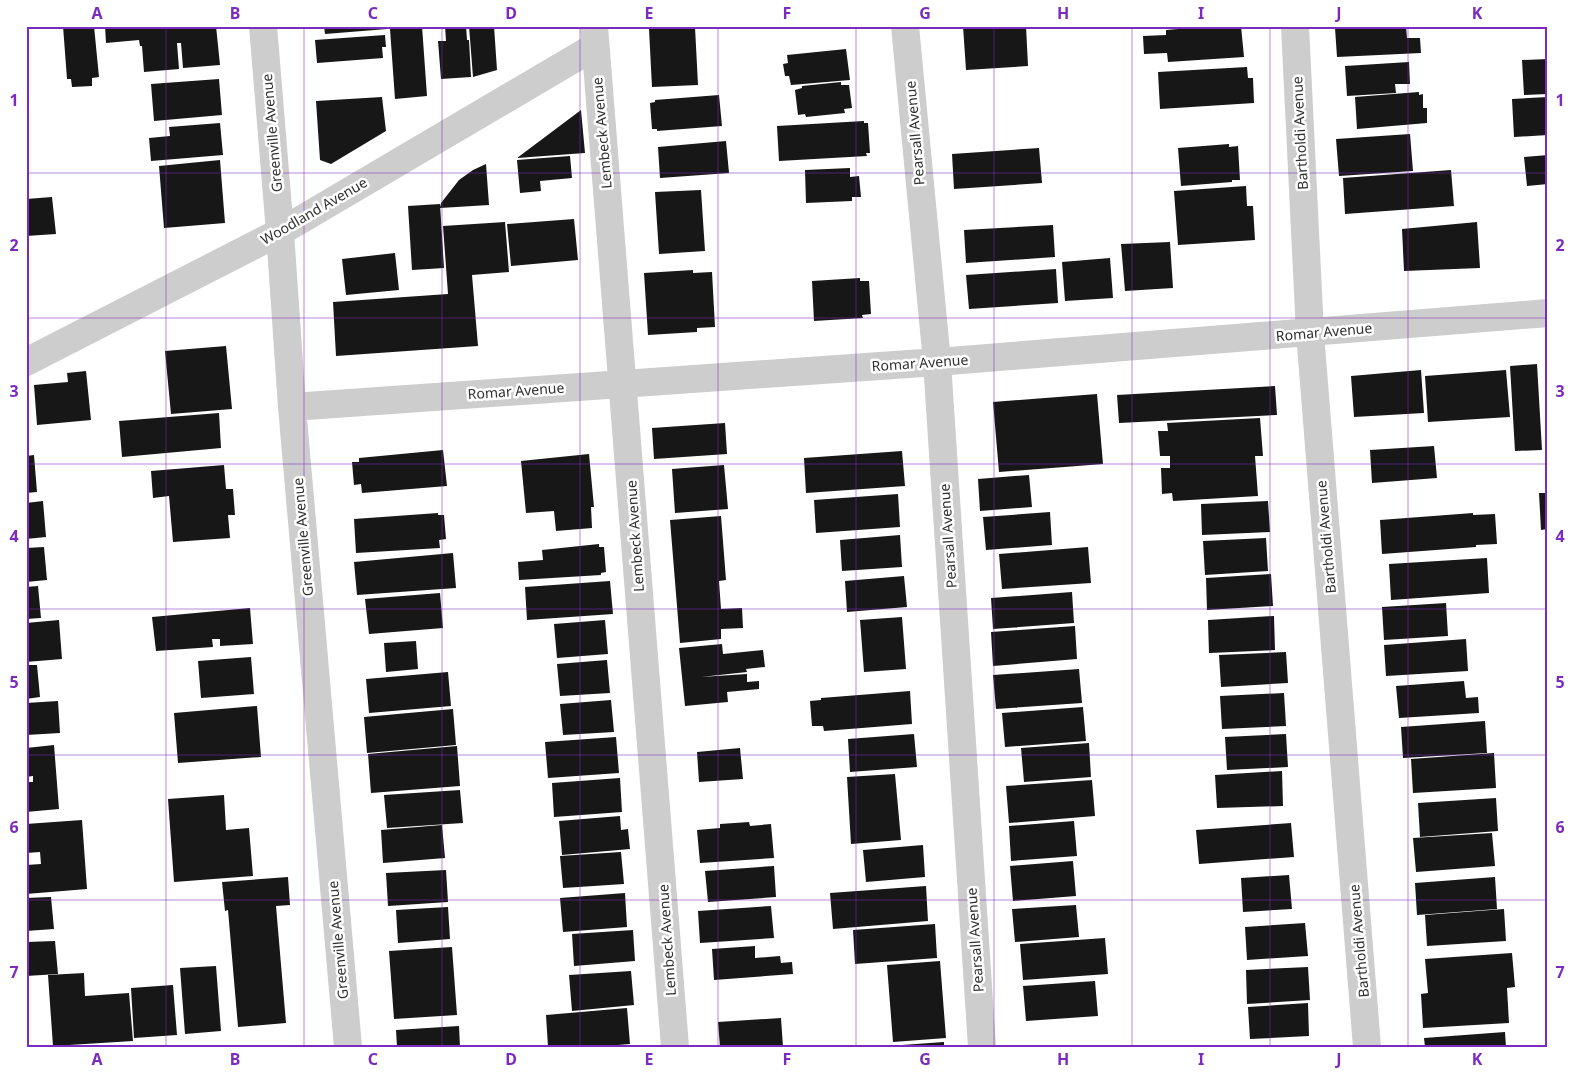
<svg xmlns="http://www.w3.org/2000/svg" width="1574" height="1073" viewBox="0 0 1574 1073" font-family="'Noto Sans',sans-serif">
  <rect width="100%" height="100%" fill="#fff"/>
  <path fill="#171717" d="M63,26h31l5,51 -7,1v8l-20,1 -1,-8h-4z
    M105,26h111l4,39 -37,3 -2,-25h-4l2,26 -35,3 -2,-26h-2l-1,-6 -33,3z
    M324,26h63v3l-62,5z
    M401,26h21l5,70 -32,3 -5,-70 11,-1z
    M445,26h21l1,14h2l2,37 -30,2 -3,-38h8z
    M469,26h25l3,44 -24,7z
    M963,26h63l2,40 -62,4z
    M1214,26h27l3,31 -76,5 -1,-9 -23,1 -1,-18 23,-1v-5z
    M1362,26h44l1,12h13l1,15 -84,4 -2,-29z
    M695,27l3,58 -46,2 -3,-58z
    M385,35l1,12h-4l1,11 -66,5 -2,-23z
    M846,49l4,31 -59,5 -2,-9h-4l-2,-12 5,-1 -1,-8z
    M1548,59v35l-24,1 -2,-35z
    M1409,62l1,22h-15l1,9 -49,3 -2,-30z
    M1247,67l1,11h5l1,25 -94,6 -2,-37z
    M219,79l3,36 -68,6 -3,-37z
    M841,82v3h8l3,23 -8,1 1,4 -39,4 -1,-3 -7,1 -3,-25 7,-2v-2z
    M1419,92v3l4,-1v14h4v15l-70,6 -2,-32z
    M719,95l3,31 -65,5v-2h-5l-2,-26 5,-1v-2z
    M382,97l4,34 -55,33 -11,-4 -4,-59z
    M1548,97v38l-34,2 -2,-38z
    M581,110l4,43 -68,5z
    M864,121v2h4l2,30h-4l1,3 -88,5 -2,-35z
    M220,123l3,32 -72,6 -2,-23 21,-2 -1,-9z
    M1410,134l3,37 -74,5 -3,-37z
    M726,141l3,32 -69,5 -2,-31z
    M1229,144v3l9,-1 2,34h-8v2l-51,4 -3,-38z
    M1039,148l3,35 -88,6 -2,-35z
    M1548,155v29l-21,2 -3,-29z
    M570,156l2,22 -32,3 1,10 -21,2 -3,-33z
    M220,160l5,63 -61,5 -5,-62z
    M486,164l3,41 -49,3 1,-5 18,-23 14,-10z
    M850,168v9l9,-1 2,21h-9v4l-46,2 -1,-33z
    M1451,170l3,36 -109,8 -2,-36z
    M1246,186l1,20h6l2,34 -77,5 -4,-54z
    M701,190l4,61 -46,3 -4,-62z
    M52,197l4,37 -30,2v-37z
    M440,204l4,64 -32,2 -4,-64z
    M574,219l4,41 -67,6 -4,-42z
    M505,222l4,50 -37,3 6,71 -142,10 -3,-54 115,-8 -5,-68z
    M1477,222l3,46 -76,3 -2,-42z
    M1053,225l2,32 -89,6 -2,-33z
    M1170,242l3,46 -48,3 -4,-47z
    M395,253l4,37 -53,5 -4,-36z
    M1110,258l3,40 -48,3 -3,-39z
    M1056,269l2,34 -89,6 -3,-34z
    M693,270v3l19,-1 3,55 -18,1v4l-49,3 -4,-62z
    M860,278v3h9l2,33 -9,1 1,3 -49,3 -2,-40z
    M226,346l6,63 -61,5 -6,-63z
    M1537,364l5,86 -27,1 -5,-85z
    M1421,370l3,43 -70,4 -3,-41z
    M1506,370l4,47 -82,5 -3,-46z
    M86,371l5,49 -54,5 -3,-40 34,-3 -1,-9z
    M1275,386l2,29 -158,8 -2,-28z
    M1097,394l6,70 -104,8 -6,-70z
    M219,413l2,35 -99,9 -3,-36z
    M1260,418l3,38h-8l3,40 -85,5 -1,-8 -10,1 -1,-26h9v-12h-10l-2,-25h10l-1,-8z
    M725,423l2,31 -73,5 -2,-31z
    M1434,446l3,32 -65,5 -2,-33z
    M443,450l4,36 -85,7 -1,-9 -7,1 -2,-23h7v-4z
    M902,451l3,35 -99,7 -2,-35z
    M589,454l5,53h-3l1,21 -36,3 -2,-20 -28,2 -5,-52z
    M34,455l3,37 -11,1v-37z
    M224,465l2,24h7l2,26h-7l2,23 -57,4 -4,-46 -16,2 -2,-27z
    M724,465l4,44 -53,4 -3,-44z
    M1029,475l3,32 -52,4 -2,-32z
    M1539,493h9v36l-7,1z
    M898,494l2,33 -84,6 -2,-33z
    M43,501l3,36 -20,2v-36z
    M1268,501l2,31 -68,3 -1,-31z
    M1050,512l2,33 -66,5 -3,-33z
    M438,513v2h6l2,24 -7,1 1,8 -84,5 -2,-34z
    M1473,513v2l22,-1 2,30 -21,1v2l-94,7 -2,-34z
    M721,516l5,64 -7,1 2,28 21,-1 1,20 -22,1v10l-41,4 -10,-123z
    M900,535l2,32 -60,4 -2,-31z
    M1266,538l2,33 -63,4 -2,-34z
    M599,544v3h5l2,25 -5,1v2l-82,5 -1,-18 25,-2 -1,-10z
    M44,547l3,33 -21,2v-34z
    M1088,547l3,36 -89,6 -3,-35z
    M453,553l3,35 -99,7 -3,-33z
    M1487,558l2,35 -98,7 -2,-36z
    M1271,574l2,32 -66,4 -1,-32z
    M904,576l3,31 -60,5 -2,-31z
    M610,581l3,33 -86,6 -2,-33z
    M38,586l3,32 -15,1v-32z
    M1072,592l2,31 -81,6 -2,-31z
    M440,593l3,35 -74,6 -4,-35z
    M1446,603l2,33 -64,4 -2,-33z
    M250,608l3,36 -33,2v-7h-8l1,8 -57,4 -4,-34z
    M1274,616l1,34 -66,3 -1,-33z
    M902,617l4,52 -42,3 -4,-52z
    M59,620l3,39 -36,3v-39z
    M605,620l3,34 -51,4 -3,-34z
    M1075,626l2,33 -84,7 -2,-34z
    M1466,639l2,32 -82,5 -2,-31z
    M416,641l2,28 -32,3 -2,-29z
    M722,644l1,10 40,-4 2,17 -19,2 1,3 -46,5 46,-3v8l12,-1v8l-32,3 1,10 -43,4 -6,-58z
    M1286,652l2,31 -67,4 -2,-32z
    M251,657l3,37 -53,4 -3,-37z
    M607,660l3,33 -50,3 -3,-32z
    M26,665h11l3,32 -14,2z
    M1079,669l3,34 -86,6 -3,-34z
    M448,672l3,34 -82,7 -3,-34z
    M1464,681l2,17 12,-1 1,16 -80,5 -3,-32z
    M910,691l2,33 -88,7 -1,-5h-11l-2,-25 11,-1v-2z
    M1284,693l2,33 -64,3 -2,-33z
    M611,700l3,32 -51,3 -3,-31z
    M58,701l2,32 -34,2v-32z
    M257,706l4,51 -83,6 -4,-50z
    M1083,707l3,34 -81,6 -3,-34z
    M453,709l3,36 -89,8 -3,-36z
    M1485,721l2,32 -84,5 -2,-31z
    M914,734l3,33 -67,5 -2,-33z
    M1286,734l2,33 -61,3 -2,-33z
    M616,737l3,36 -71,5 -3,-36z
    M1089,743l2,34 -67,5 -3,-34z
    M54,745l5,64 -33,3v-30h7v-6l-7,1v-29z
    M457,746l3,40 -89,7 -3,-39z
    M740,748l3,31 -44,3 -2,-30z
    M1494,753l2,35 -83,5 -2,-34z
    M1282,771l1,35 -66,2 -2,-33z
    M895,774l6,66 -50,4 -4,-67z
    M620,778l2,34 -68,5 -2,-34z
    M1092,780l3,36 -86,7 -3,-37z
    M460,790l3,33 -76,5 -3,-33z
    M224,795l2,35 23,-2 4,48 -79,6 -6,-83z
    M1496,798l2,33 -78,6 -2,-34z
    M620,816l1,14 7,-1 2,20 -68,6 -3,-34z
    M82,820l5,69 -61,5v-29l15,-1 -1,-12 -14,1v-29z
    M1074,821l3,35 -66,5 -2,-35z
    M749,822l1,4 21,-2 3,34 -74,5 -3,-33 23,-2v-4z
    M1291,823l3,34 -95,7 -3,-34z
    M442,825l3,33 -62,5 -2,-33z
    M1492,833l3,33 -79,6 -3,-34z
    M923,845l2,32 -59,5 -3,-32z
    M621,852l3,32 -61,4 -3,-32z
    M1073,861l3,35 -63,5 -3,-35z
    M774,866l2,31 -68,5 -3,-31z
    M446,870l2,32 -60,4 -2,-33z
    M1289,875l3,34 -49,3 -2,-34z
    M288,877l2,28 -14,1 10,117 -48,4 -10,-117 -3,1 -3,-29z
    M1495,877l2,32 -80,6 -2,-32z
    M926,886l2,35 -95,8 -3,-36z
    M625,893l2,34 -64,5 -3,-34z
    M51,897l3,32 -28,2v-33z
    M1076,905l3,32 -64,5 -3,-33z
    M771,906l3,32 -74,5 -2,-32z
    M448,907l2,32 -52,4 -2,-33z
    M1504,909l2,32 -79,5 -2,-31z
    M1305,923l3,33 -61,4 -2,-33z
    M935,924l2,34 -82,6 -2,-34z
    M633,930l2,31 -61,5 -2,-32z
    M1105,938l3,36 -85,6 -3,-36z
    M55,941l3,33 -32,2v-34z
    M755,946v12l25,-2 1,7 11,-1 1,12 -79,6 -2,-31z
    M452,947l5,68 -63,4 -5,-68z
    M1512,953l3,34 -8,1 2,35 -86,5 -2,-34 7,-1 -3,-34z
    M940,961l6,77 -53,4 -6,-77z
    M216,966l5,65 -36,3 -5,-66z
    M1308,967l2,33 -63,4 -1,-34z
    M631,971l3,34 -62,6 -3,-36z
    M84,973l1,23 44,-3 4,48 -80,5 -5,-71z
    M1095,981l3,35 -72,5 -3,-35z
    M173,985l4,50 -43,3 -3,-50z
    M1308,1003l1,33 -59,3 -2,-32z
    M627,1008l3,36 -36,3h-46l-2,-32z
    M781,1018l2,29h-63l-2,-25z
    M459,1026l1,21h-63l-1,-17z
    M1505,1032l1,15h-81l-1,-9z
    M944,1042v5h-42v-2z"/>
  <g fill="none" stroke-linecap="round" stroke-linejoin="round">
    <path stroke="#cdcdcd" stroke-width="28" d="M263,26l17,206 12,175 56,640
      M594,26l81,1021
      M905,26l32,336 45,685
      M1295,26l15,307 57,714
      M26,362l254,-130 314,-185
      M292,407l645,-45 611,-49"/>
  </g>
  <path fill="none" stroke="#7b2cbf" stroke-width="1" stroke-opacity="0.55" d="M166,26v1021M304,26v1021M442,26v1021M580,26v1021M718,26v1021M856,26v1021M994,26v1021M1132,26v1021M1270,26v1021M1408,26v1021M26,173h1522M26,318h1522M26,464h1522M26,609h1522M26,755h1522M26,900h1522"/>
  <g text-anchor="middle" stroke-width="5" stroke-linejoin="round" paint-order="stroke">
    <g font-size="14" fill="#303030" stroke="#fff">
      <text transform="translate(272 133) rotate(-95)" y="5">Greenville Avenue</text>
      <text transform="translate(602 133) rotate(-95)" y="5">Lembeck Avenue</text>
      <text transform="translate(915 133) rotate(-95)" y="5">Pearsall Avenue</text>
      <text transform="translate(1300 133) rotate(-93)" y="5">Bartholdi Avenue</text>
      <text transform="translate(314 211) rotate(-30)" y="5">Woodland Avenue</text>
      <text transform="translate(1324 332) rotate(-5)" y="5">Romar Avenue</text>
      <text transform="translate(920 363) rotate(-4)" y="5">Romar Avenue</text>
      <text transform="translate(516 391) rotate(-4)" y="5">Romar Avenue</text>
      <text transform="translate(635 536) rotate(-94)" y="5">Lembeck Avenue</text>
      <text transform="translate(948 536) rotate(-94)" y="5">Pearsall Avenue</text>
      <text transform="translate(303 537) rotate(-95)" y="5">Greenville Avenue</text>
      <text transform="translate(1326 537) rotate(-95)" y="5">Bartholdi Avenue</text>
      <text transform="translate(338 940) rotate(-95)" y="5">Greenville Avenue</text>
      <text transform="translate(667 940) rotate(-94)" y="5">Lembeck Avenue</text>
      <text transform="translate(975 940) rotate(-94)" y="5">Pearsall Avenue</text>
      <text transform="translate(1359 941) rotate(-95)" y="5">Bartholdi Avenue</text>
    </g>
  </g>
  <rect width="1574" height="1073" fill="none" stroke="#ffffff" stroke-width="55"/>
  <rect x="28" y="28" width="1518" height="1018" fill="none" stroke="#7b2cbf" stroke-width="2"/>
  <g font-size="16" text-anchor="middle" font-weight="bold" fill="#7b2cbf">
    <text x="97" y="19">A</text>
    <text x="235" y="19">B</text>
    <text x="373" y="19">C</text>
    <text x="511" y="19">D</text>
    <text x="649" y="19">E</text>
    <text x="787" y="19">F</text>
    <text x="925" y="19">G</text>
    <text x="1063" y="19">H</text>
    <text x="1201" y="19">I</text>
    <text x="1339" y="19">J</text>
    <text x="1477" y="19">K</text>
    <text x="14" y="106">1</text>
    <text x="1560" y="106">1</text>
    <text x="14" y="251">2</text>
    <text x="1560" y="251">2</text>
    <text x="14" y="397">3</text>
    <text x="1560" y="397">3</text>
    <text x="14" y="542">4</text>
    <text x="1560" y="542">4</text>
    <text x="14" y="688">5</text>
    <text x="1560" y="688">5</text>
    <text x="14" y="833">6</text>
    <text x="1560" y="833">6</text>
    <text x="14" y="978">7</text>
    <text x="1560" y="978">7</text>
    <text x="97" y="1065">A</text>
    <text x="235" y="1065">B</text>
    <text x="373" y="1065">C</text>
    <text x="511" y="1065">D</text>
    <text x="649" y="1065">E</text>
    <text x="787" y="1065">F</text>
    <text x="925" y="1065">G</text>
    <text x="1063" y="1065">H</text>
    <text x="1201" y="1065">I</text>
    <text x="1339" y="1065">J</text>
    <text x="1477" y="1065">K</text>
  </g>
</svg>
